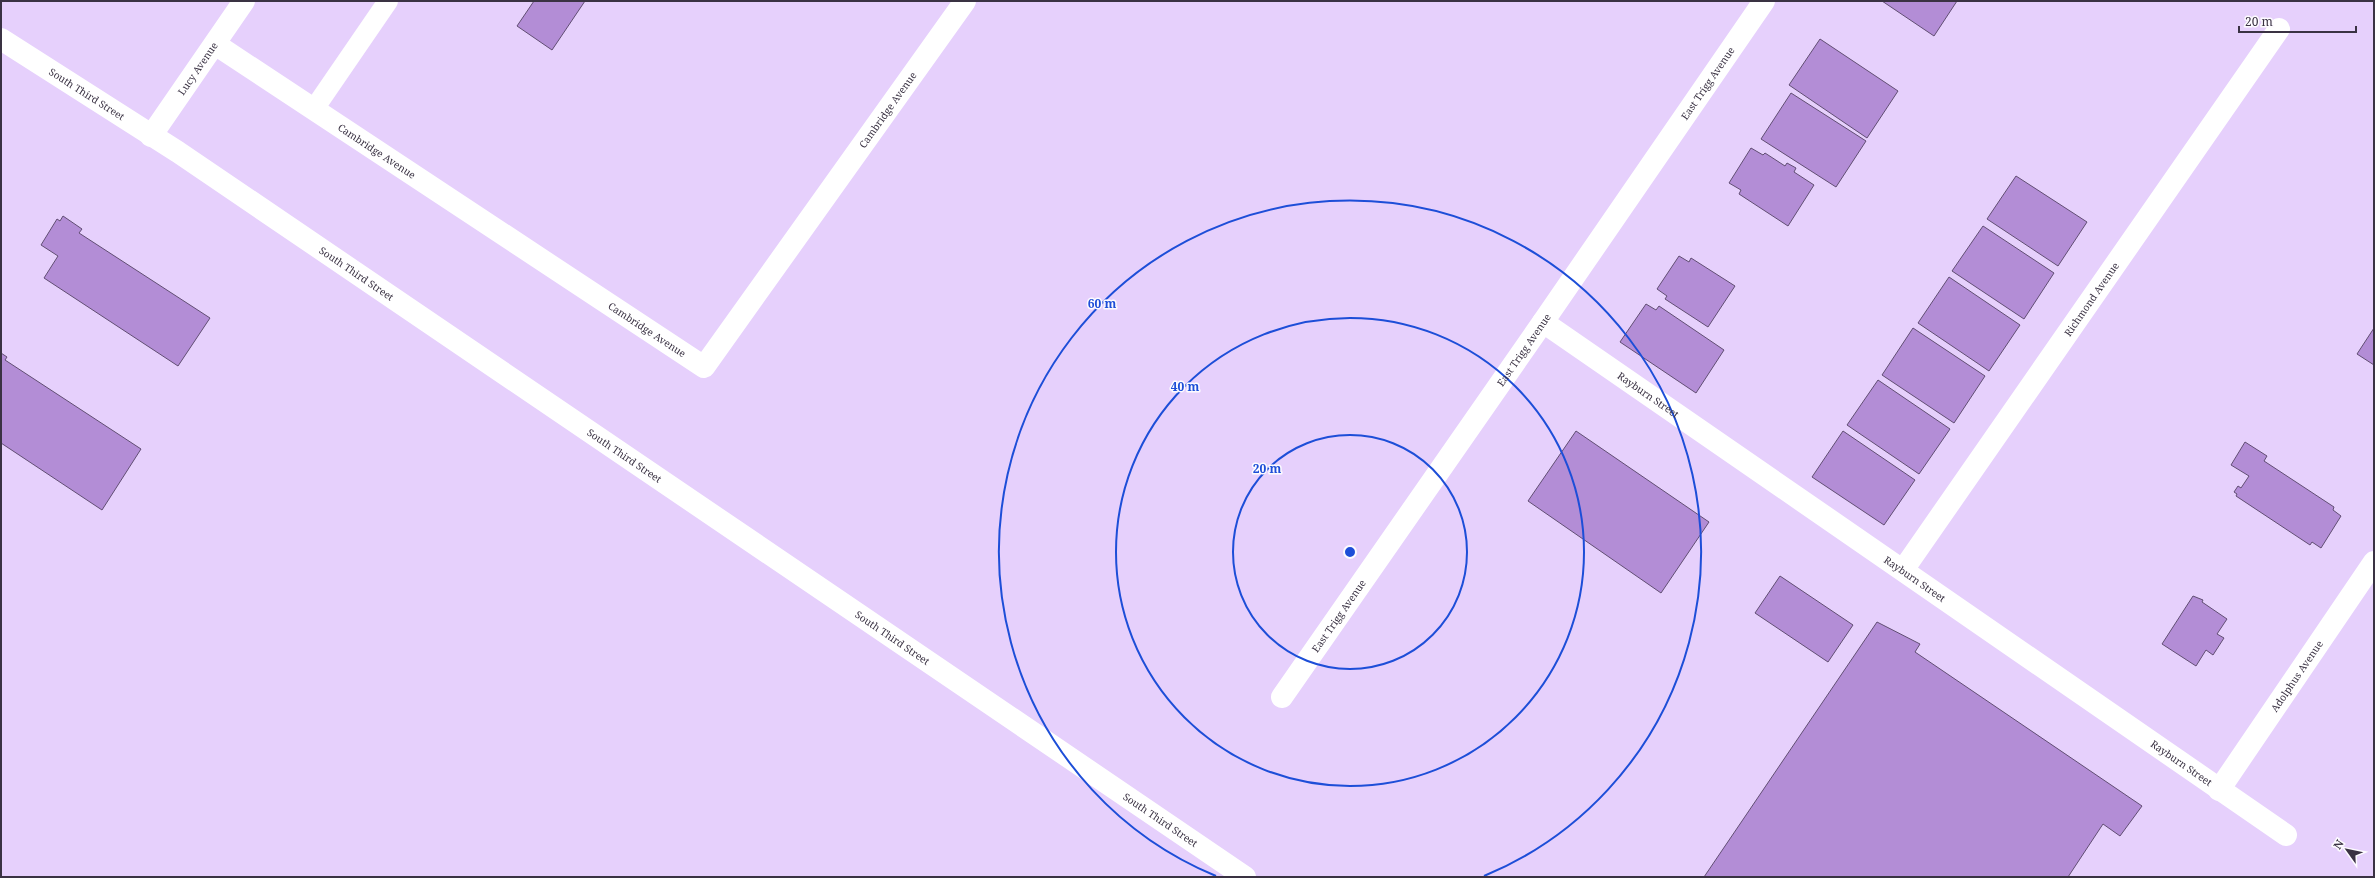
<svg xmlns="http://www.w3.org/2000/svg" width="2375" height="878" viewBox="0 0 2375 878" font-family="'Noto Serif',serif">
  <rect width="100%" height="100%" fill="#e6d0fc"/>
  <path fill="#b38dd6" stroke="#614e73" d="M534,1h51l-33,49 -35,-24z
    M1882,1h75l-23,35z
    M1820,39l78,52 -31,47 -78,-53z
    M1791,93l75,48 -30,46 -75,-48z
    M1751,148l12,7 2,-2 20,13 2,-3 9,5 -2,4 20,13 -26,41 -49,-32 2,-4 -12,-7z
    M2016,176l71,46 -29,44 -71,-47z
    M63,216l19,13 -3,4 131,85 -32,48 -134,-88 14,-22 -17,-11 16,-26 3,2z
    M1983,226l71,47 -30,46 -72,-48z
    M1679,256l10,6 2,-4 44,28 -27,41 -43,-28 2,-3 -10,-7z
    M1949,277l71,48 -31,46 -71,-48z
    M1646,304l10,6 3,-4 65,44 -28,43 -76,-51z
    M1913,328l72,48 -31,47 -72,-48z
    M2374,328v37l-17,-11z
    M1,353l6,4 -2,3 136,89 -39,61 -101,-67z
    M1878,380l72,49 -31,45 -72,-49z
    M1576,431l133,91 -48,71 -133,-92z
    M1843,431l72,49 -31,45 -72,-48z
    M2245,442l22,14 -3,5 70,46 -1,3 8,6 -20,32 -9,-6 -2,3 -74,-49 1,-2 -3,-2 4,-6 3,2 8,-12 -18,-11z
    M1780,576l73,49 -25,37 -73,-49z
    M2193,596l10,4 -1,2 25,17 -10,15 7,4 -11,17 -7,-5 -10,16 -34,-22z
    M1877,622l43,22 -5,8 227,154 -22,30 -17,-12 -35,53h-364z"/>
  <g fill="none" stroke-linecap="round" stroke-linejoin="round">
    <path stroke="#fff" stroke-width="20" d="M314,109l74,-108"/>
    <g stroke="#fff" stroke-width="22">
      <path id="s1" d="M215,44l489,323 261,-366"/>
      <path id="s2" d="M151,136l93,-135"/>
      <path id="s3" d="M1543,322l743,513"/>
      <path id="s4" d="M1903,570l376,-541"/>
      <path id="s5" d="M2219,790l155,-228"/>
    </g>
    <path stroke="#fff" stroke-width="22" id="s6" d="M1282,697l261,-375 221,-321"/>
    <path stroke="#fff" stroke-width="22" id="s7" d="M1,39l177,113 1067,725"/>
  </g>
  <g fill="none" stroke="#1d4ed8" stroke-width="2">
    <circle cx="1350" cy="552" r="117"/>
    <circle cx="1350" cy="552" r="234"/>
    <path d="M1216 876A351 351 0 1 1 1484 876"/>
  </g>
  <g text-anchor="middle" stroke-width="3" stroke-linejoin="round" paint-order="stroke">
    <g font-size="10" fill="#3a3243" stroke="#fdfbff">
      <text dy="4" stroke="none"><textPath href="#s2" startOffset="82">Lucy Avenue</textPath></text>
      <text dy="4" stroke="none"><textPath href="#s6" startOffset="747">East Trigg Avenue</textPath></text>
      <text dy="4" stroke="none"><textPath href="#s7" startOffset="102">South Third Street</textPath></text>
      <text dy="4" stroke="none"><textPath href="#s1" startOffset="902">Cambridge Avenue</textPath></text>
      <text dy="4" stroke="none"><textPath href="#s1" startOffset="194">Cambridge Avenue</textPath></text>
      <text dy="4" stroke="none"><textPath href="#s7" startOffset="426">South Third Street</textPath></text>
      <text dy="4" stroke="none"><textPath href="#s4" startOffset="330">Richmond Avenue</textPath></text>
      <text dy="4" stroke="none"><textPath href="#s1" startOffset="518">Cambridge Avenue</textPath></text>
      <text dy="4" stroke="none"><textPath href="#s6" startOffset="423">East Trigg Avenue</textPath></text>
      <text dy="4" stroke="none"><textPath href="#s3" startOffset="128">Rayburn Street</textPath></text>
      <text dy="4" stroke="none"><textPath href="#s7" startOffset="750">South Third Street</textPath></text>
      <text dy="4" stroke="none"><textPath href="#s3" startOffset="452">Rayburn Street</textPath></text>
      <text dy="4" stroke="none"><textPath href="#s6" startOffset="99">East Trigg Avenue</textPath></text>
      <text dy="4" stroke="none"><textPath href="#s7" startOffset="1074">South Third Street</textPath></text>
      <text dy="4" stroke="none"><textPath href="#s5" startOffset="138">Adolphus Avenue</textPath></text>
      <text dy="4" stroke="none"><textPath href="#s3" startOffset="776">Rayburn Street</textPath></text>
      <text dy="4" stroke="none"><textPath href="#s7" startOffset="1398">South Third Street</textPath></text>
    </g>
  </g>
  <circle cx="1350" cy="552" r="6" fill="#1d4ed8" stroke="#fdfbff" stroke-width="2"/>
  <g font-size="12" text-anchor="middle" font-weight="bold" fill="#1d4ed8" stroke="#fdfbff" stroke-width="3" stroke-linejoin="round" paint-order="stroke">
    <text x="1102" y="308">60 m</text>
    <text x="1185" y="391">40 m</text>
    <text x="1267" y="473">20 m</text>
  </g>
  <rect width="2375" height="878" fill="none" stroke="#3a3243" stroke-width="4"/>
  <g transform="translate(2347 850) rotate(303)" stroke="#fdfbff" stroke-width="3" paint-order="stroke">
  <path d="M0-3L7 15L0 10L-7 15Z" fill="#3a3243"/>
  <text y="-6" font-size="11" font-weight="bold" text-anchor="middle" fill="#3a3243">N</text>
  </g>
  <path d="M2239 26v6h117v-6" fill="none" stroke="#3a3243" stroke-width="2"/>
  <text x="2245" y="26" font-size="12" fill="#3a3243" stroke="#fdfbff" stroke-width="3" paint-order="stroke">20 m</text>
</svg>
